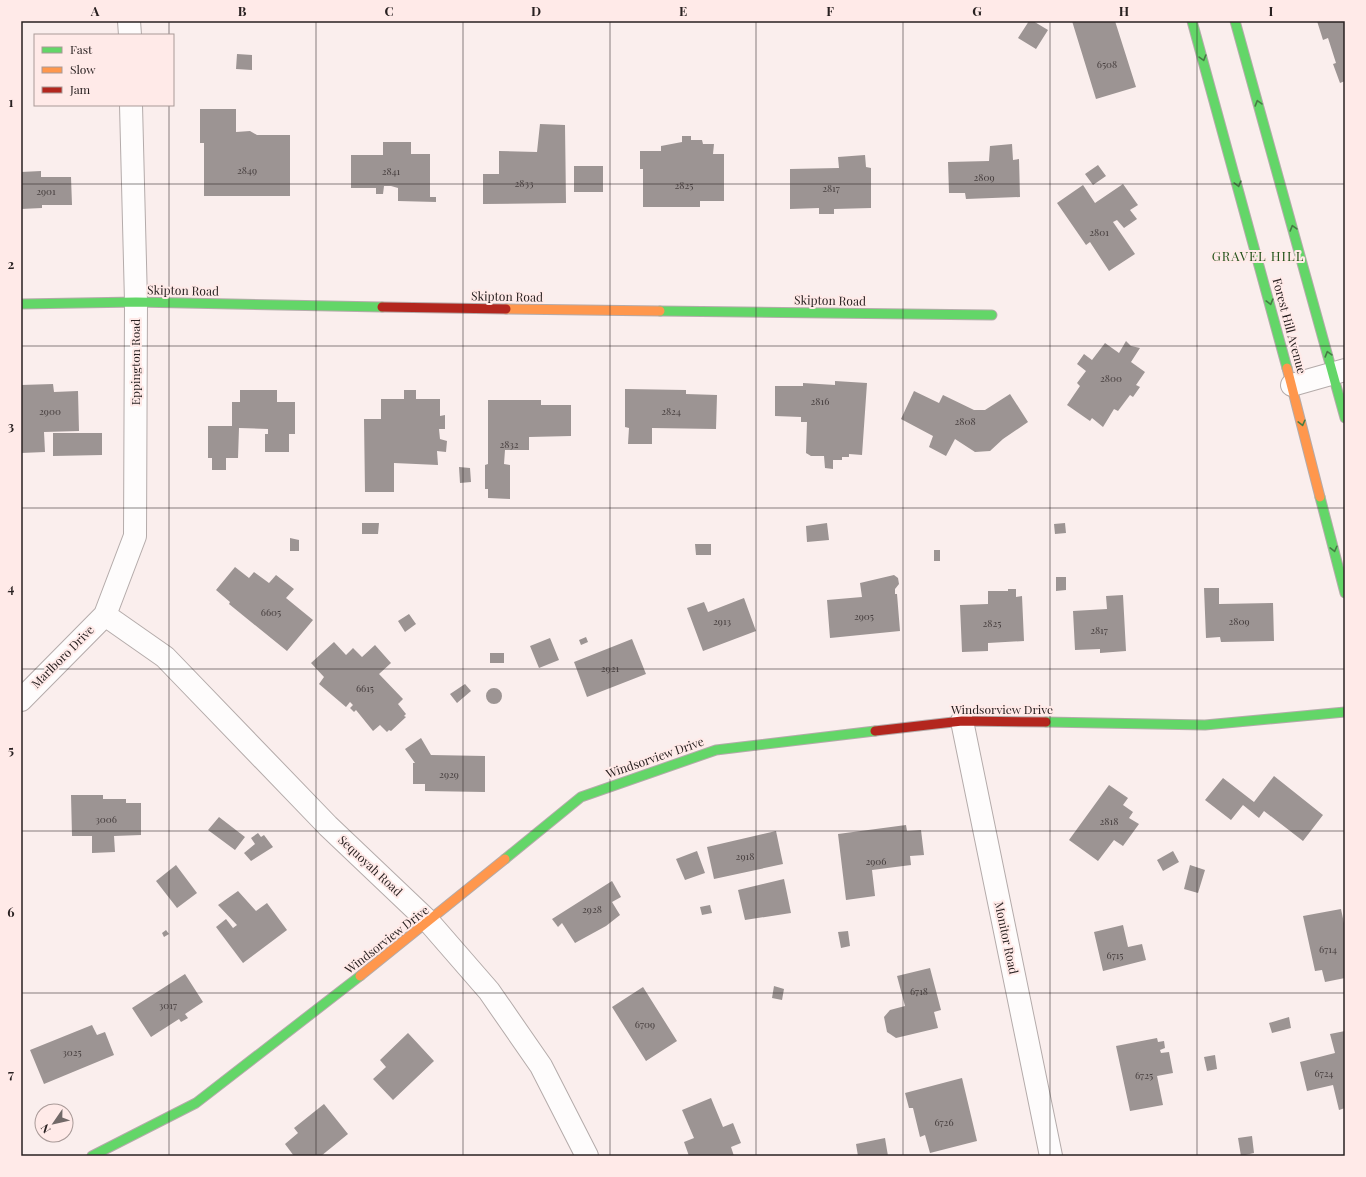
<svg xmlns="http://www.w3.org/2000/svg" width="1366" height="1177" viewBox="0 0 1366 1177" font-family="'Playfair Display',serif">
  <rect width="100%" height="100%" fill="#faeeed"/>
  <path fill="#9c9493" d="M1029,21h4l15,9 -12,19 -18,-11z
    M1072,21h43l21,66 -40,12z
    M1317,21h28v60l-5,2 -7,-19 3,-1 -8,-25 -5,2z
    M237,54l15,1v15l-16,-1z
    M200,109h36v23l14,-1 7,4h33v61h-86v-53h-4z
    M540,124l25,1 1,78 -83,1v-30h16v-23l38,1z
    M682,136h9v4h11l1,4h11l-1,10h11v47h-24v6h-57v-38h-3v-18h21v-5l21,-4z
    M383,142h28v12h19v43h6v5l-38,-1v-13l-7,-2h-7l-1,8h-7v-6h-25v-33h32z
    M1012,144l1,16 6,-1 1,38 -54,2 -1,-6h-16l-1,-31 41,-1 1,-15z
    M865,155l1,12 5,1v40l-37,1v5h-15v-6l-29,1v-40l49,-1 -1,-11z
    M1098,165l8,11 -13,9 -8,-11z
    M574,166h29v26h-29z
    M41,171v6h30l1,28h-30v3l-21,1v-37z
    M1123,184l15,21 -8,5 7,9 -13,9 -7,-8 -4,2 22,32 -26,17 -19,-29 -4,3 -29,-42 26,-18 12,18z
    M1126,341l5,5 9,2 -9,14 14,10 -9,13 4,2 -7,10 -3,-2 -12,16 -4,-2 -11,18 -11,-9 -2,3 -23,-16 13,-19 -3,-3 9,-12 -9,-7 7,-10 8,6 13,-17 14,10z
    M835,381l32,2 -5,72 -13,-1v3h-7v3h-9v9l-8,-1 -1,-12h-13l-5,-3 1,-31h-6v-5l-26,-1v-30h28v-3l32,2z
    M53,384l1,8 24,-1 1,40 -35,1 1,20 -24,1v-68z
    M625,389l61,1v4l31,1 -1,34 -64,-1v16h-24l1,-16 -4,-1z
    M240,390h37v12h18v32h-6v18h-24v-18h3v-5l-29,-1 -1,30h-12v12h-14v-12h-4v-32h24v-24h8z
    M404,390h12v9h24v17l5,-1v14h-6l1,10 7,2 -1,11 -9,-1 1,14 -44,-2v29h-29l-1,-73h17v-20h23z
    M914,391l25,12 4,-8 31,15h11l25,-16 18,28 -25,17 -13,12 -15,1 -20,-13 -9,17 -17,-9 4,-11 -32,-17z
    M488,400h53v5h30v31l-42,1v13h-24l-1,14 6,1v34l-22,-1v-9h-3v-24l3,-1z
    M53,433h49v22l-49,1z
    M459,467l11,1 1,14 -11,1z
    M362,523h17l-1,11h-16z
    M827,523l2,17 -22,2 -1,-16z
    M1065,523l1,10 -11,1 -1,-10z
    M290,538l9,2v11h-9z
    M695,544h16v11h-15z
    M934,550h6v11h-6z
    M235,567l14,11 5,-6 15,11 7,-8 18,14 -8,9 27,22 -26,31 -58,-47 1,-2 -14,-12z
    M894,575l4,3 1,6 -4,5v5h2l3,37 -70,7 -3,-38 35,-3 -2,-14z
    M1056,577h10v13l-10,1z
    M1204,588h15v16l54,-1 1,38 -53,1 -1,-5 -14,1z
    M1008,589h8v8l6,-1 2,45 -36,2v8l-26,1 -2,-47 28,-1v-13h20z
    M1123,595l3,56 -26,2v-4l-25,1 -2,-39 34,-2 -1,-13z
    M744,598l12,33 -53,20 -16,-43 17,-6 4,10z
    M409,614l7,10 -11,8 -7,-11z
    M586,637l2,5 -7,3 -2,-5z
    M550,638l9,22 -20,8 -9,-22z
    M632,639l14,35 -59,23 -13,-35z
    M334,642l12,13 7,-7 9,9 13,-12 16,18 -12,11 24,25 -5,5 8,10 -2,2 2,1 -15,14 -2,-1 -2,2 -7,-7 -7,6 -17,-21 -2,2 -4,-4 3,-3 -3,-3 -4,5 -27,-23 5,-7 -13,-14z
    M490,653h14v10h-14z
    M465,684l6,7 -14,12 -7,-9z
    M486 696a8 8 0 1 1 16 0a8 8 0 1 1-16 0Z
    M421,738l10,17 54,1v36l-60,-1v-7h-12v-21h2l-10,-14z
    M1274,776l49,39 -20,26 -39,-30 -5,7 -16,-13 -12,15 -26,-20 18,-22 31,24z
    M1109,785l19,13 -5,7 10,7 -4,6 10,6 -16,22 -9,-6 -16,21 -29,-21z
    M71,795h32v4h23v4h15v32l-27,1 1,16 -23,1v-17h-20z
    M219,817l26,20 -10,13 -27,-20z
    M906,825l1,6 14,-1 3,25 -14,1 1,9 -39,5 3,26 -29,4 -8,-66z
    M776,831l7,33 -69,15 -7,-32z
    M258,833l3,4 3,-2 9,12 -22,14 -7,-8 11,-9 -4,-6z
    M697,851l8,22 -20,7 -9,-21z
    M1173,851l6,11 -16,9 -6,-11z
    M176,865l21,28 -20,15 -21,-27z
    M1190,865l15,5 -7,23 -14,-4z
    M784,879l7,34 -46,7 -7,-30z
    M612,881l9,16 -9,5 8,13 -14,11 -31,17 -13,-20 -4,4 -6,-8z
    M238,891l18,20 11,-8 20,27 -44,33 -27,-36 10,-8 7,9 4,-3 -19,-20z
    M710,905l2,8 -10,2 -2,-8z
    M1341,909l4,19v50l-20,4 -3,-12 -7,1 -12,-55z
    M1123,925l5,22 14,-3 4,16 -43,11 -9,-39z
    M166,930l3,4 -5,3 -2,-4z
    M848,931l2,15 -9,2 -3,-16z
    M930,968l11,42 -7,2 4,16 -42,10 -9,-6 -3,-15 6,-7 15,-4 -8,-30z
    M185,974l18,28 -18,12 3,4 -7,4 -2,-3 -28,18 -19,-29z
    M774,986l10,3 -2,11 -10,-2z
    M643,987l34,54 -31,20 -34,-54z
    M1289,1017l2,11 -19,5 -3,-10z
    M92,1025l5,10 8,-3 9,23 -70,29 -14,-34z
    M1345,1031v77l-6,2 -6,-25 -26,6 -7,-29 35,-9 -5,-19z
    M408,1033l26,28 -41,39 -20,-21 13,-12 -6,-7z
    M1157,1038l1,4 6,-1 1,7 -5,2 1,3 8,-1 4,21 -16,3 6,29 -33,6 -14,-65z
    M1215,1055l2,14 -10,2 -3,-14z
    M962,1078l15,63 -47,12 -5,-18 -5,2 -7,-29h-4l-4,-15z
    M711,1098l12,29 10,-4 8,20 -10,4 3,9h-45l-5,-14 10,-4 -12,-28z
    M324,1104l24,30 -27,22h-27l-9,-12 13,-11 -4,-5z
    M1252,1136l2,17 -13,3 -3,-18z
    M885,1138l3,18h-30l-2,-12z"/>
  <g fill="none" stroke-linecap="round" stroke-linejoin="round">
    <defs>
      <path id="street" d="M129,21l1,14
        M1292,385l53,-15
        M105,615l60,42 163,169 101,96 60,69 52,75 46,90
        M21,700l84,-85 30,-79 1,-234 -5,-197
        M962,721l89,435"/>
      <path id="fast" d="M1192,21l95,347
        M1235,21l110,397
        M21,304l115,-2 246,5
        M660,311l332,4
        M1320,497l25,96
        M1046,722l159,3 140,-13
        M505,859l76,-62 135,-47 159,-19
        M92,1156l104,-53 164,-127"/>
      <path id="slow" d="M506,309l154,2
        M1287,368l33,129
        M360,976l145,-117"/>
      <path id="jam" d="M382,307l124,2
        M875,731l87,-10 84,1"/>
    </defs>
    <use href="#street" stroke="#b4abaa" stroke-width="24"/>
    <use href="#fast" stroke="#b4abaa" stroke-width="11"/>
    <use href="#slow" stroke="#b4abaa" stroke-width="11"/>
    <use href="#jam" stroke="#b4abaa" stroke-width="11"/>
    <use href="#street" stroke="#fefcfc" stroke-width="22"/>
    <use href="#fast" stroke="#63d668" stroke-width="9"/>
    <use href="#slow" stroke="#ff974d" stroke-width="9"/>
    <use href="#jam" stroke="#b3261e" stroke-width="9"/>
  </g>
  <defs><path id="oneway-chevron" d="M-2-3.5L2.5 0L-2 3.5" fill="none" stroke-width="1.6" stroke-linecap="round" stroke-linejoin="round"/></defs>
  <g stroke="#467c44">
    <use href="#oneway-chevron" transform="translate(1203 58) rotate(74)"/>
    <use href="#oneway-chevron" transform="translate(1258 103) rotate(-106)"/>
    <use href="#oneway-chevron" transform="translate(1238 184) rotate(75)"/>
    <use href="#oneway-chevron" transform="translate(1293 228) rotate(-106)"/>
    <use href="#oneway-chevron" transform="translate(1270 302) rotate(75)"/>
    <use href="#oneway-chevron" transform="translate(1328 354) rotate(-106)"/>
    <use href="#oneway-chevron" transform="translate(1302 423) rotate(76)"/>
    <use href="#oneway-chevron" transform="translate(1334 549) rotate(76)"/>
  </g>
  <path fill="none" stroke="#292121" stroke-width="1" stroke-opacity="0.55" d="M169,21v14M316,21v1135M463,21v1135M610,21v1135M756,21v1135M903,21v1135M1050,21v1135M1197,21v1135M169,105v1051M21,184h1324M21,346h1324M21,508h1324M21,669h1324M21,831h1324M21,993h1324"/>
  <g text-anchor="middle" stroke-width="4" stroke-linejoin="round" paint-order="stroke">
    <g font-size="10" fill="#463e3e">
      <text x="1107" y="68">6508</text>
      <text x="247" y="174">2849</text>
      <text x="391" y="175">2841</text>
      <text x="984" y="181">2809</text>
      <text x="524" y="187">2833</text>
      <text x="684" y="189">2825</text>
      <text x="831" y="192">2817</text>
      <text x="46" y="195">2901</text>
      <text x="1099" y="236">2801</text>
      <text x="1111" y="382">2800</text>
      <text x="820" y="405">2816</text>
      <text x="50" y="415">2900</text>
      <text x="671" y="415">2824</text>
      <text x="965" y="425">2808</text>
      <text x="509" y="448">2832</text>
      <text x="271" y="616">6605</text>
      <text x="864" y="620">2905</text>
      <text x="722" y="625">2913</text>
      <text x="1239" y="625">2809</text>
      <text x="992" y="627">2825</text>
      <text x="1099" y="634">2817</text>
      <text x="610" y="672">2921</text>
      <text x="365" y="692">6615</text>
      <text x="449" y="778">2929</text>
      <text x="106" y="823">3006</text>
      <text x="1109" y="825">2818</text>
      <text x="745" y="860">2918</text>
      <text x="876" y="865">2906</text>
      <text x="592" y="913">2928</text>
      <text x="1328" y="953">6714</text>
      <text x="1115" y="959">6715</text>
      <text x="919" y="995">6718</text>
      <text x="168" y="1009">3017</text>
      <text x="645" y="1028">6709</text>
      <text x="72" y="1056">3025</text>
      <text x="1324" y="1077">6724</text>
      <text x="1144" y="1079">6725</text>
      <text x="944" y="1126">6726</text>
    </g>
    <g font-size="12" fill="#292121" stroke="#ffeae8">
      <text transform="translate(183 291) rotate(1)" y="4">Skipton Road</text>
      <text transform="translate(507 297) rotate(1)" y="4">Skipton Road</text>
      <text transform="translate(830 301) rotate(1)" y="4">Skipton Road</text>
      <text transform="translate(1289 326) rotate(75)" y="4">Forest Hill Avenue</text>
      <text transform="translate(136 362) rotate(-90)" y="4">Eppington Road</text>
      <text transform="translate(63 657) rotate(-45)" y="4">Marlboro Drive</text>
      <text x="1002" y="714">Windsorview Drive</text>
      <text transform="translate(655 758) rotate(-19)" y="4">Windsorview Drive</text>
      <text transform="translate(370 866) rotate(43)" y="4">Sequoyah Road</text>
      <text transform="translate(1006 938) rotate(78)" y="4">Monitor Road</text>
      <text transform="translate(387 940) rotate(-38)" y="4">Windsorview Drive</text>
    </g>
    <g font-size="13" letter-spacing="1" fill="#26531a" stroke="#ffeae8">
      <text x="1258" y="261">GRAVEL HILL</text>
    </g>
  </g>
  <rect width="1366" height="1177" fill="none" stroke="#ffeae8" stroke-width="44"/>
  <rect x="34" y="34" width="140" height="72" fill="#ffeae8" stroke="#a99a98"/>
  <rect x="42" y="47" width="20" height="6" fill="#63d668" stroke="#a99a98"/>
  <text x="70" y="54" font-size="12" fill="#292121">Fast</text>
  <rect x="42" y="67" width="20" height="6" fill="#ff974d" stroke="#a99a98"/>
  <text x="70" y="74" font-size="12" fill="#292121">Slow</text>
  <rect x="42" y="87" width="20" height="6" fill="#b3261e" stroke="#a99a98"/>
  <text x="70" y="94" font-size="12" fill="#292121">Jam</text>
  <g transform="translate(54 1123) rotate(236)"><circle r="19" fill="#ffeae8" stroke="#a99a98"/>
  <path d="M0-3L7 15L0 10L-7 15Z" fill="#726968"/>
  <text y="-6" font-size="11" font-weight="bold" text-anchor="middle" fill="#292121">N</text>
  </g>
  <rect x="22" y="22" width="1322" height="1133" fill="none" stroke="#292121" stroke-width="1.5"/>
  <g font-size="13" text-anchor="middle" font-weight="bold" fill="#292121">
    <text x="95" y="16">A</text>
    <text x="242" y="16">B</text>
    <text x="389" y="16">C</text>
    <text x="536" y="16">D</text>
    <text x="683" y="16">E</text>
    <text x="830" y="16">F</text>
    <text x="977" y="16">G</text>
    <text x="1124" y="16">H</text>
    <text x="1271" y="16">I</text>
    <text x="11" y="107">1</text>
    <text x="11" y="269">2</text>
    <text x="11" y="431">3</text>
    <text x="11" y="593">4</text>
    <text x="11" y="755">5</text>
    <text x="11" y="917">6</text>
    <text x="11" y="1079">7</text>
  </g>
</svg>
